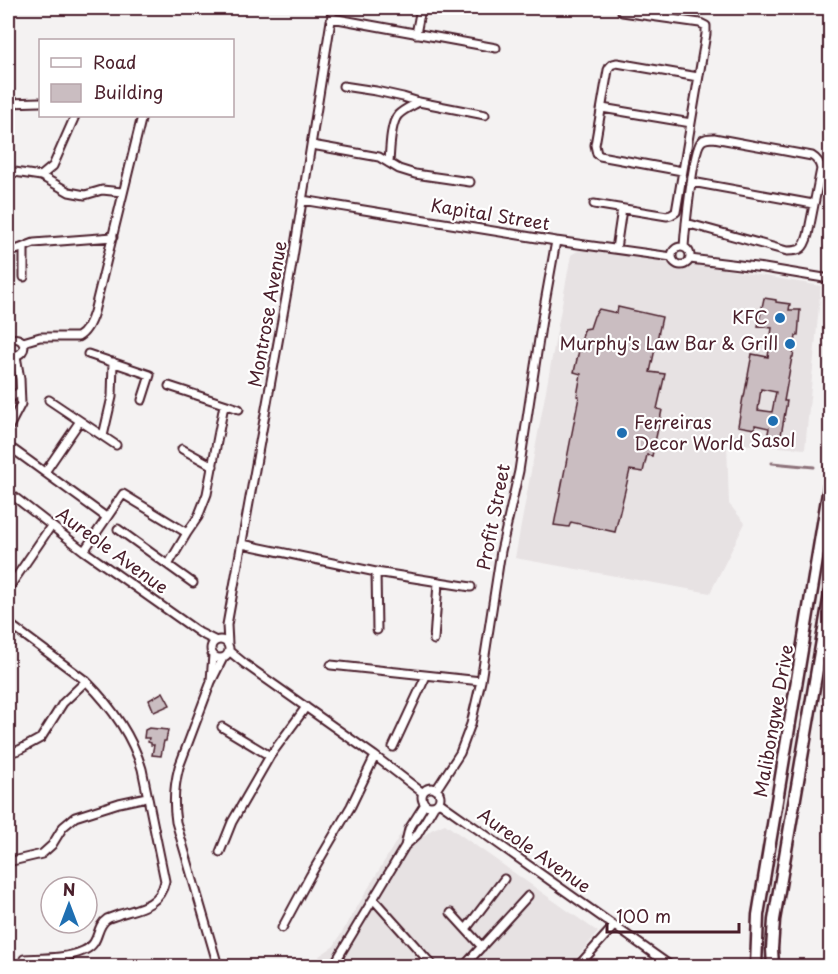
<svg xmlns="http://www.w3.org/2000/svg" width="838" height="974" viewBox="0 0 838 974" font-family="'Playpen Sans',sans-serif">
  <rect width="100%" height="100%" fill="#f4f2f2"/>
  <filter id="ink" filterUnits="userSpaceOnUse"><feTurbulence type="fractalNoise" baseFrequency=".0167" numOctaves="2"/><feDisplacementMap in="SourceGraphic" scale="12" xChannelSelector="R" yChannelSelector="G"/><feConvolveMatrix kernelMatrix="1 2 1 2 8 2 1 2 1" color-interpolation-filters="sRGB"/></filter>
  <g filter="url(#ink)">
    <path fill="#e7e2e3" d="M584,247l141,22 96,17 -16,163 -78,-6 2,61 16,19 -35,70 -195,-35 56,-303z
      M407,823l17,13 7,-6 14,-6 153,108 -28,34h-246l-5,-10 15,-10z"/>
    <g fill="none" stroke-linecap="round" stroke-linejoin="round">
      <path stroke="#8d727a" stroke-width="3" d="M772,463l42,4
        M824,467h1"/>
    </g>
    <path fill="#cabdc1" stroke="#4a1f2b" stroke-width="1.5" fill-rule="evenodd" d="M764,298l12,2v2l14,2 -1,6h11l-2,26h-2l-3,21h-1l-8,44h3l-7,40 -13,-3 2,-10 -14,-3v4l-17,-3 5,-29h1l8,-43 16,3 4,-29 -14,-2zM761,389l15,3 -4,20 -14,-2z
      M618,307l44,10 -12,55 15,2 -8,35 5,1 -10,46 -5,-1 -4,17 -13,-2 -15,62 -44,-10 -2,5 -15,-2 25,-128 -2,-1 4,-22 -7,-2 10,-43 6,-1 4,-12 5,-7 18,4z
      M163,692l7,13 -16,7 -5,-12z
      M149,728l19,2 -2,11h-2l-3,15 -9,-1 2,-10h-3v-2l-3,-1 1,-4h-5l1,-8z"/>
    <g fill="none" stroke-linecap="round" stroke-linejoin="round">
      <defs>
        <path id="street" d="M332,18l164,30
          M416,34l5,-26
          M343,86l33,5 27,6 16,5 66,13
          M8,103l32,-1
          M602,108l89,15
          M312,145l67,12 20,12 16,5 55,8
          M389,163c1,-12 1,-39 9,-48 6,-6 14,-9 21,-13
          M8,171l33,5 28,16 16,3 17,-5 20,2
          M682,171l-82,-15 -3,-2 -2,-9 13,-75c2,-5 4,-6 9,-7l81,14
          M41,176l12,-10 22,-50
          M692,182l121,22
          M302,200l254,41 116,16
          M594,204l73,12 4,-1 5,-3 30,-178v-8l-6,-3 -78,-11
          M672 256a9 9 0 1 1 18 0a9 9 0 1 1-18 0Z
          M24,247v30
          M684,247c1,-16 9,-97 17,-105 3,-4 8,-4 13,-4l98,18c5,3 8,7 9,13l-13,66c-4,14 -7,16 -21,16l-101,-28
          M616,249l6,-40
          M8,253l26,-10 79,-6
          M690,259l74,9 66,11
          M8,341c16,-10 24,14 4,15l-4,-3
          M23,342l17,-5h38c9,-5 13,-15 16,-25l48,-196
          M88,354l62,21 -8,25
          M169,386l70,23
          M8,400l12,-9
          M49,400l67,45
          M8,429l13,-25 -1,-25 -4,-23
          M103,436l9,-39 1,-35
          M182,449l31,17
          M14,450l92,67
          M45,472l35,-51
          M8,492l76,59 116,82 16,8
          M118,529l75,54
          M187,533l11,-16 9,-23 17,-89
          M242,544l134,28 95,15
          M84,551l39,-57 64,39 -19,32
          M376,572l1,58
          M8,589l43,-63
          M8,623l78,58c24,24 46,55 56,88l23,112c-5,24 -24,27 -45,33 -4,2 -9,3 -13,5 -13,9 -5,24 -24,32 -18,8 -40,7 -59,8
          M211 649a9 9 0 1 1 18 0a9 9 0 1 1-18 0Z
          M434,640l4,-57
          M228,644l-1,-19 64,-355 42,-262
          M229,651l16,13 130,92 48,37
          M331,665l150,16
          M211,680l2,-25
          M222,727l48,29
          M393,747l33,-71
          M8,753l11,-3 22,-12 22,-35 23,-22
          M422 797a9 9 0 1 1 18 0a9 9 0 1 1-18 0Z
          M436,790l24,-37 11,-29 10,-43 20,-130 18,-80 24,-158 13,-72
          M439,802l232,164
          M425,804l-16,25 -4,17 12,-11 17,-29
          M220,852l12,-30 38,-66 36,-49
          M8,862l34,-8 10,-9 11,-18 12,-10 44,-14 28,-6
          M374,900l59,66
          M451,913l31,34
          M282,928l28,-52 41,-70 24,-50
          M466,929l38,-50
          M218,966l-42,-144c-3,-19 -2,-36 3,-55l32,-85 12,-24
          M333,966l72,-120
          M464,966l64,-70
          M578,966l36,-40"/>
        <path id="secondary" d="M756,966l2,-51 72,-434
          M773,966l-1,-17 2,-29 56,-326"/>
      </defs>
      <use href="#street" stroke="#4a1f2b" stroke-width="11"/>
      <use href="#secondary" stroke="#4a1f2b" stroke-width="15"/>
      <use href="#street" stroke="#fff" stroke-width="7"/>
      <use href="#secondary" stroke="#fff" stroke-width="10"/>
    </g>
  </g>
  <g fill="#1f6fb2" stroke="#fff" stroke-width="2">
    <circle cx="780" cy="318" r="6"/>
    <circle cx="790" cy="344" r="6"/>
    <circle cx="773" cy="421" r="6"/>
    <circle cx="622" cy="433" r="6"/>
  </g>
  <g text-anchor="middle" stroke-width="4.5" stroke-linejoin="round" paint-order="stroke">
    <g font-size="18" fill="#4a1f2b" stroke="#fff">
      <text transform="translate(490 215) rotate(9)" y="6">Kapital Street</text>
      <text transform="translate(268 314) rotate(-80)" y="6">Montrose Avenue</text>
      <text transform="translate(494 517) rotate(-79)" y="6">Profit Street</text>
      <text transform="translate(112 551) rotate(36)" y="6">Aureole Avenue</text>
      <text transform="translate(774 721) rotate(-80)" y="6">Malibongwe Drive</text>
      <text transform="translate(534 851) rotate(35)" y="6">Aureole Avenue</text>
    </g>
    <g font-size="18" fill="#4a1f2b" stroke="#fff" text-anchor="end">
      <text x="768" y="324">KFC</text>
      <text x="778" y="350">Murphy's Law Bar &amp; Grill</text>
      <text x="634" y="429" text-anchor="start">Ferreiras<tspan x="634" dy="21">Decor World</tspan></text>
      <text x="773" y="447" text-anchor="middle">Sasol</text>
    </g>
  </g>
  <rect width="838" height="974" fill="none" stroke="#fff" stroke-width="30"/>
  <rect x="15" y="15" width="808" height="944" fill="none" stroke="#4a1f2b" stroke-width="2" filter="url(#ink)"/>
  <rect x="39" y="39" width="195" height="78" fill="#ffffff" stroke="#b7a5aa" stroke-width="1.5"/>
  <rect x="51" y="58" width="30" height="9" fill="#ffffff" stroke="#b7a5aa" stroke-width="1.5"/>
  <text x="93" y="69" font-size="18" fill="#4a1f2b">Road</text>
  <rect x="51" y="84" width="30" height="18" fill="#cabdc1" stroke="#b7a5aa" stroke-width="1.5"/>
  <text x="93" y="99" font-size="18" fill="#4a1f2b">Building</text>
  <g transform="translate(69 905)"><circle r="28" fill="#ffffff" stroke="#b7a5aa" stroke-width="1.5"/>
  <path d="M0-4.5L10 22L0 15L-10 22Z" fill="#1f6fb2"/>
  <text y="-9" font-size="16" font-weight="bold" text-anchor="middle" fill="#4a1f2b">N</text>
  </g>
  <path d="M607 923v9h132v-9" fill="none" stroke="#4a1f2b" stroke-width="3"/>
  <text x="616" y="923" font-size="18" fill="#4a1f2b" stroke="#ffffff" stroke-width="4.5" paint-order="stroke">100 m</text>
</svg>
